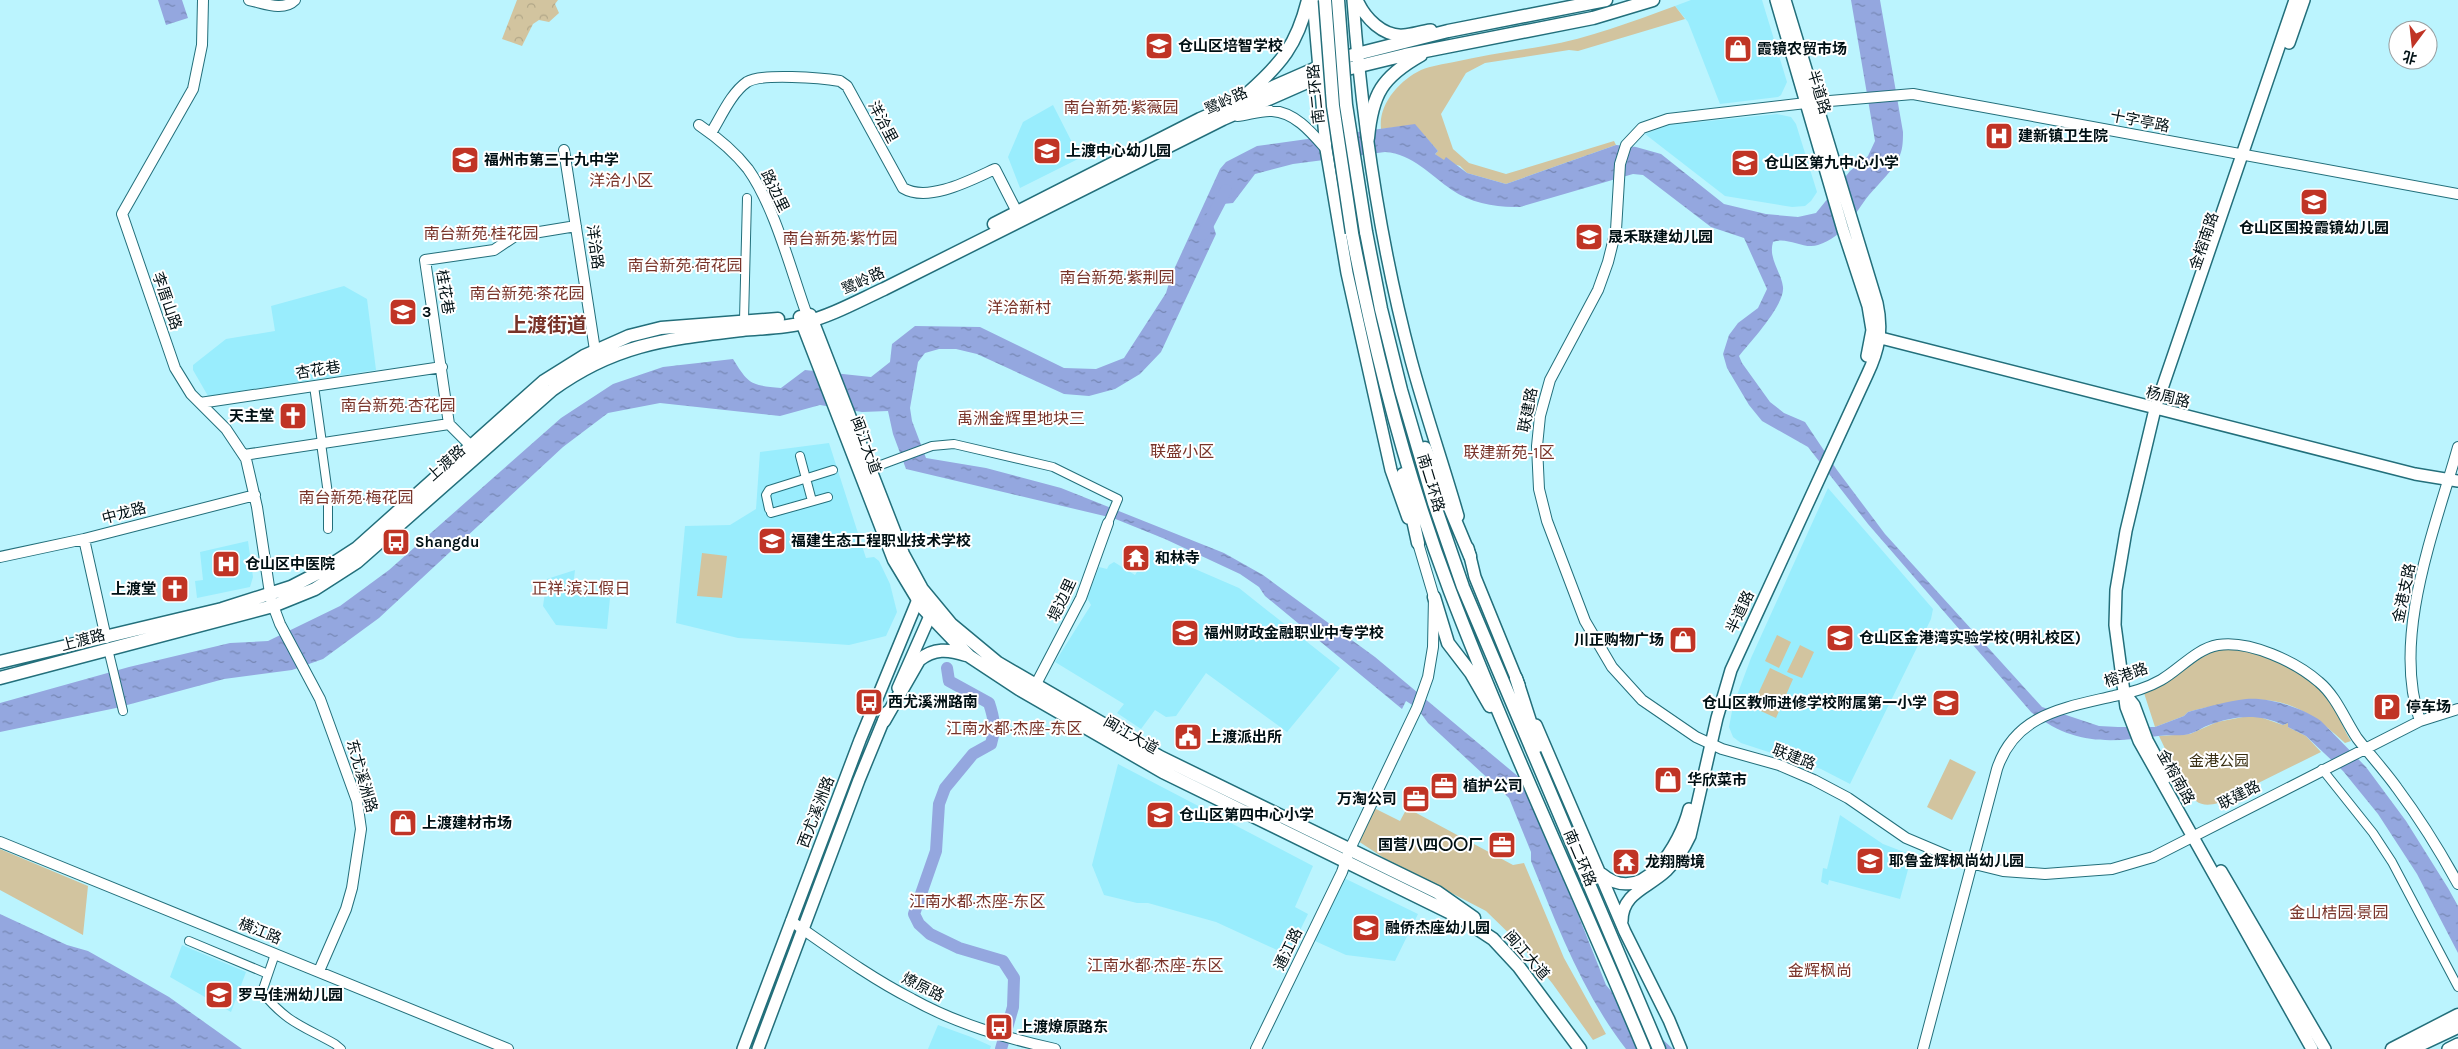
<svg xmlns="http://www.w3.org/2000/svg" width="2458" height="1049" viewBox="0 0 2458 1049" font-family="Karla,'Noto Sans SC',sans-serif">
  <defs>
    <pattern id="forest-crowns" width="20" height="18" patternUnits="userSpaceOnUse" patternTransform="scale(1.25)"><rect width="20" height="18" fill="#d2c49f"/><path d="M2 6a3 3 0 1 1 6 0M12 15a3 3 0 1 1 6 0" fill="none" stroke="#b2a788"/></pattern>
    <pattern id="water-ripples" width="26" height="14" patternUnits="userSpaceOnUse" patternTransform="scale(1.25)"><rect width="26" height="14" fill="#94a7df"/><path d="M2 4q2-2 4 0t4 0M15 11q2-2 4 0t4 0" fill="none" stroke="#7687b4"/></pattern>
  </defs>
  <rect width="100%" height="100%" fill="#bbf4fe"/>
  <path fill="#99edfd" d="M1691,0h71l25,82 -6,13 -3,2 -58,7 -32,-82 -13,-16z
    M1053,105l27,53 -60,30 -12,-31 15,-35z
    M1777,114l14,3 5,7 21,68 -6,9 -6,5 -13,1 -67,-11 -80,-62 24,-9z
    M344,286l23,13 9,71 -168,26 -15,-26v-5l33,-26 49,-8 -4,-25z
    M829,443l37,115 8,-1 5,4 11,23 7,28 -11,24 -37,9 -14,-1 -97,-6 -62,-15 9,-97 45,-1 26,-16 4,-57z
    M1828,488l105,121 -2,10 -81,165 -29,-15 -80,-26 -8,-6 -4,-10 4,-21 18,-48z
    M248,541l5,36 -3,10 -53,11 -2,-17 8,-1 -3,-28z
    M1151,550l88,38 101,80 -53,64 -81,-59 -30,43 -10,1 -11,-7 -14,19 -24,-16 7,-9 -69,-42 36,-57 -4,-7 12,-31 8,2 2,-4 5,-3 21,13z
    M575,570l-3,25 38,3 -3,31 -51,-4 -13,-19 4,-27z
    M1118,764l195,102 -18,41 13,7 -20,41 -72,-33 -68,-19h-11l-33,-8 -12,-30z
    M1840,815l43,29 29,11 -12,44 -71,-19 -1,5 -7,-3 2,-14 4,1z
    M1344,878l74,36 -23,47 -49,-6 -31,-14z
    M182,945l64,27 -15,40 -61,-35z
    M938,1025l33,12 20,9 -1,3h-62z"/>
  <path fill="url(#forest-crowns)" d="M517,0h41l-3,4 4,9 -10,9 -10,-2 -6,4 -11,22 -20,-7z"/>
  <path fill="#d2c49f" d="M1675,6l10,13 -107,32 -9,-1 -84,13 -19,10 -25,41 12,35 16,14 37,11 108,-33 2,4 -110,39 -39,-11 -7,-7 -16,-5 -9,-7 3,-3 -23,-26 -34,4c-3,-25 19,-49 40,-59 10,-4 23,-6 33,-8 30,-7 60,-11 90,-16 46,-8 87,-24 131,-40z
    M702,553l25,3 -5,42 -25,-2z
    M1777,635l14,7 -12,26 -14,-7z
    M1800,645l14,7 -12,26 -15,-6z
    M2222,648c39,4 88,19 110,55 7,12 11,26 19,38l-6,2c-57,-53 -85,-49 -157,-31l-4,4 -29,11 -11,-34 15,-6v-4l45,-30z
    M1770,668l23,11 -17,39 -24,-11z
    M2257,716l26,9 5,-2v4l18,9 15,16 -103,51c-7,2 -16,3 -22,-2 -13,-11 -29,-49 -37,-65l31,-2 27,-12 26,-5z
    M1950,759l26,13 -24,48 -25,-13z
    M1374,808l26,13 7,-13 106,57 11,-2 40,95 42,76 -13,6 -41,-57 -31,-38 -35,-34 -102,-53 -26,-17z
    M0,849l88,37 -5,49 -83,-45z"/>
  <path fill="url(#water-ripples)" d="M158,0h24l6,18 -22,7z
    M1851,0h29l23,132c0,7 0,16 -3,23 -6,15 -20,27 -31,40 -15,19 -25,42 -51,50 -14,5 -31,-9 -45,-3 -5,17 8,29 10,45 2,18 -32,54 -44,69l3,7 28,39 14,11 21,9 32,48 48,64 157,173 57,19 19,1h37l29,-11 4,-4c19,-5 39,-11 58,-13 24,-2 56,9 75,22l45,46 40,54 42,67 10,18v47l-41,-79 -39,-60 -35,-43 -37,-35 -18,-9v-4l-5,2c-25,-12 -49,-9 -74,0 -6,2 -11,6 -17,8 -10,4 -23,1 -34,3 -51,7 -85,9 -127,-24l-163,-188 -60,-77 -46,-26 -13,-16 -22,-37 -4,-14 6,-19 9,-12 20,-15 9,-19 -23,-51 -33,-11 -68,-52 -10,-1 -113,33c-23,1 -49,-4 -68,-17 -22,-15 -39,-36 -67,-38l-92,12 -38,10 -22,29 -20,2 -4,8 7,21 -55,118 -21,22 -25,15 -26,7 -25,-2 -87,-40 -21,-5h-17l-14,4 -7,9 -8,46 2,13 14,37 60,10 75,20 163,65 39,22 112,82 145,121 25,53 61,154 11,13 56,51h-47c-43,-55 -69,-124 -95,-188v-9l-22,-54 -81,-75 -11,-15 -11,-7 -4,8 -137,-113 -6,-9 -19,-13 -75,-35 -52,-21 -207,-49 -13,-35 -5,-23 -26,1 -42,-7 -40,11 -120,-13 -52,10 -45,34 -184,171 -56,41 -31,11 -68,9 -108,29 -116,24v-29l129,-36 101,-24 38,-2 72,-35 49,-36 172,-152 52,-34 50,-17 70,-8c16,26 18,26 48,29l24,-18 66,7 19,-15 2,-18 23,-18 65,1 84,41 32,1 28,-11 42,-65 5,-17 49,-107 6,-7 31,-16 158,-22 23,27 -3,3 9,6 2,-3 21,16 39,11 110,-39 20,2 25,7 63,50 42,10 32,3 18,-4 34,-42 18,-15 7,-15z
    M0,914l67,31 21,6 39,22 42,24 73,52h-242z"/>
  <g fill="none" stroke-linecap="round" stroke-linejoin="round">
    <path stroke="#94a7df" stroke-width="12" d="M1203,234l23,-44
      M947,668l2,13 40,22c5,15 7,26 2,41l-18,10 -28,34 -6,16 -3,47 -22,63 5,10 11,10 29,14 44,13 11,17 -1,29 -12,42"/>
    <defs>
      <path id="minor" d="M744,320l3,-122
        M314,386l8,57
        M321,443l7,51v35
        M800,456l12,45
        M870,469l62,-23 22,-2 99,23 65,32 -10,24
        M769,509l-3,-14 3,-5 64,-20
        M771,513l57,-16
        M108,649l15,62
        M2322,769l51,64 19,29 66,125
        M189,941l79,33
        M275,954l-13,38c25,31 41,34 73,52l6,5"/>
      <path id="tertiary" d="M203,0l-1,45 -9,44 -71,125 53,154 16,26 35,35 20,30 11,48 14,93 9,24 40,75 37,102 4,28 -9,59 -6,21 -27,62
        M249,0c15,3 34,12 46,0
        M1237,116c11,-1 24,-6 35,-5 23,1 40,22 54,38
        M699,125c19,13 35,26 49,44 27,38 43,102 59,146
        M711,133c10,-16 20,-40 36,-51 14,-9 75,-4 93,-1l7,5 56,102c25,15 68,-8 92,-19l22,43
        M564,150l31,200
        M2458,194l-545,-100 -107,9 -138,16 -26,9 -16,17 -6,19 -4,66 -8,32 -10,28 -48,90 -10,36 -3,30 2,43 8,32 38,100 27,46 30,33 54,37 26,12 57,16 35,15 34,18 58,40 52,22 45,11 42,3 67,-5 41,-12 267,-136 38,-12
        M200,403l242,-36
        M471,446l-22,-22 -24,-164 69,-10 21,-14 61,-10
        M244,455l205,-31
        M84,539l22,99
        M0,557l84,-18 171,-44
        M1035,686l46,-88 27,-75
        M2420,721c-29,-84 15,-192 38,-274
        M0,842l508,207
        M791,921c39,27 78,56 121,78 45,25 94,39 143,50
        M1256,1049l86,-177 7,-21 68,-143 11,-31 5,-30 1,-50 -16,-54
        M1923,1049l74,-280c18,-55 67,-61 117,-73 16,-3 33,-8 47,-16 19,-11 35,-31 57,-35 32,-5 78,17 101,37 17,14 26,38 38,56 13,17 28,33 40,50 23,31 43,63 61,96"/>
      <path id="secondary" d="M1313,0l13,149 21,124 44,197 17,48
        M1353,0c9,121 27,243 58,360 14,52 32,104 47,156
        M1357,0c8,18 26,37 47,35 9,-1 18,-4 27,-5
        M1776,0l67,230 25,76 4,24 -5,26
        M2295,0l-140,409 -29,122 -10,59 -1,35 11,82 13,34 173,308
        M2289,43l15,-43
        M1873,336l542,138 43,7
        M1468,548l7,29 44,108
        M898,688l35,-79
        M2126,695l8,10 13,35 20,37
        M1536,725l89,207 44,88 12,29
        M2221,871l104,178
        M1602,874c41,35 79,-32 87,-65
        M1622,921c0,-28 26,-33 44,-50 10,-10 18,-22 24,-35l27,-118 14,-48 136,-295c12,-25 16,-45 10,-72l-92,-303
        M743,1049l117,-309 61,-148
        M758,1049l101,-269 28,-68
        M2448,1049l10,-5"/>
      <path id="primary" d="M1247,94c34,-30 50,-49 61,-94
        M1368,138c4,-44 14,-61 53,-83
        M994,224l206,-105 137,-60 111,-28 158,-31
        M810,315l93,239 19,35 29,35 47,39 162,94 277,135 37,26
        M800,317l94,243 29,48 46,48 50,33 144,83 298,146 32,21 26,28 61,82
        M0,662l222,-53 69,-22 29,-15 37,-24 187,-167 40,-25 45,-20 32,-8 117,-9
        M0,678l273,-72 42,-17 42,-27 195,-172c63,-46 115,-51 190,-60 20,-2 42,-2 61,-7 28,-7 55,-22 81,-34l339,-170 82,-36 34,-12 66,-16 188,-37 60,-18
        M884,721l35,-61c15,-12 29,-11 47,-5
        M2392,1049l66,-34
        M2411,1049l47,-22"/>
      <path id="trunk" d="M1366,232l15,77 20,81 33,113 29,84 196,462
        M1352,233c23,121 54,242 98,358 59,154 130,305 194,458
        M1425,448l45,108
        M1403,474l15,69
        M1434,597l14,46 23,30 19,33
        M1516,678l22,68"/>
    </defs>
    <use href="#minor" stroke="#236f7b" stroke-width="10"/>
    <use href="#tertiary" stroke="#236f7b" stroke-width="12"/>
    <use href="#secondary" stroke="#236f7b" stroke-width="14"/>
    <use href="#primary" stroke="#236f7b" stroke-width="15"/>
    <use href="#trunk" stroke="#236f7b" stroke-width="15"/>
    <use href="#minor" stroke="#fff" stroke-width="8"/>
    <use href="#tertiary" stroke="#fff" stroke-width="10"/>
    <use href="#secondary" stroke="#fff" stroke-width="11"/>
    <use href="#primary" stroke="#fff" stroke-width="12"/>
    <use href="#trunk" stroke="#fff" stroke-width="12"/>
    <defs>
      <path id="trunk-bridge" d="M1325,0l8,106 19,127
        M1338,0l8,105 20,127"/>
    </defs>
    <use href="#trunk-bridge" stroke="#236f7b" stroke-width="15" stroke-linecap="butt"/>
    <use href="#trunk-bridge" stroke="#fff" stroke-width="12"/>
  </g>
  <defs>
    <symbol id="school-square" viewBox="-11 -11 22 22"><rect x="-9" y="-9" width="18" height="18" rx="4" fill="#c03425" stroke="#fff"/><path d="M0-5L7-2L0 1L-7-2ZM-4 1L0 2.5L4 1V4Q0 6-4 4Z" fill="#fff"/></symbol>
    <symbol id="shop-square" viewBox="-11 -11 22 22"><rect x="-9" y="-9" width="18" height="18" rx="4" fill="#c03425" stroke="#fff"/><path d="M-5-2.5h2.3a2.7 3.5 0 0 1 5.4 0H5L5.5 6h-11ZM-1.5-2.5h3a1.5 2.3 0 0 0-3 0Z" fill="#fff"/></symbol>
    <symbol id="hospital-square" viewBox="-11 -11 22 22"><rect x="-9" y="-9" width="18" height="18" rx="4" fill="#c03425" stroke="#fff"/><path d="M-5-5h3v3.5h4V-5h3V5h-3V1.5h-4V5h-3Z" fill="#fff"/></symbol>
    <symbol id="church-square" viewBox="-11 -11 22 22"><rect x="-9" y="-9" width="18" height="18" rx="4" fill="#c03425" stroke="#fff"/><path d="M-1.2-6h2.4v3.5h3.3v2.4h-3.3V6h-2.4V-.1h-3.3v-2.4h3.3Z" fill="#fff"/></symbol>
    <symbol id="bus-square" viewBox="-11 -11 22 22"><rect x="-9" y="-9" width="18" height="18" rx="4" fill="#c03425" stroke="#fff"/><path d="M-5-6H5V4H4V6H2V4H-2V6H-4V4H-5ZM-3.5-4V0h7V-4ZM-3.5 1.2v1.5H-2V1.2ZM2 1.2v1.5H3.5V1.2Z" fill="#fff"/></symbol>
    <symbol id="temple-square" viewBox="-11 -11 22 22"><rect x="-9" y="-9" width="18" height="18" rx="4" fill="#c03425" stroke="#fff"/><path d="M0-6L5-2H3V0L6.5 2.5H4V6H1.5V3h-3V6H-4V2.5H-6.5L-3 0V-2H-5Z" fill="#fff"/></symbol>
    <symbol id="parking-square" viewBox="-11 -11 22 22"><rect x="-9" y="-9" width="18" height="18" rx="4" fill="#c03425" stroke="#fff"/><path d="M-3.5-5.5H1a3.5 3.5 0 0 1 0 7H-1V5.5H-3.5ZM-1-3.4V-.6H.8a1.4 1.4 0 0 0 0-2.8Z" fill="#fff"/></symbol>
    <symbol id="civic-square" viewBox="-11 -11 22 22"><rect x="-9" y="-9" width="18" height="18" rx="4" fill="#c03425" stroke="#fff"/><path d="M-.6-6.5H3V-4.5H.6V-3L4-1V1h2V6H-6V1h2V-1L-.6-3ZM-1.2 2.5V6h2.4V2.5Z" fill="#fff"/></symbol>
    <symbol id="office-square" viewBox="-11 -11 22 22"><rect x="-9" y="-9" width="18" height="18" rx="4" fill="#c03425" stroke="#fff"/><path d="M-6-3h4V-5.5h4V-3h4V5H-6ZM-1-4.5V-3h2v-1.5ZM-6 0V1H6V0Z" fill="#fff"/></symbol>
  </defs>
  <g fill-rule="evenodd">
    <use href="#school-square" x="1143" y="30" width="32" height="32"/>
    <use href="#shop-square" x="1722" y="33" width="32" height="32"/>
    <use href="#hospital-square" x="1983" y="120" width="32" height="32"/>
    <use href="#school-square" x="1031" y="135" width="32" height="32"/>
    <use href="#school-square" x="449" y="144" width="32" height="32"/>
    <use href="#school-square" x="1729" y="147" width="32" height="32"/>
    <use href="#school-square" x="2298" y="186" width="32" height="32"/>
    <use href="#school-square" x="1573" y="221" width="32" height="32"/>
    <use href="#school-square" x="387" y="296" width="32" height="32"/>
    <use href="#church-square" x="277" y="400" width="32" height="32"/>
    <use href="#school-square" x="756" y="525" width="32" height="32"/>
    <use href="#bus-square" x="380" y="526" width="32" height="32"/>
    <use href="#temple-square" x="1120" y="542" width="32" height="32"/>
    <use href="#hospital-square" x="210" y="548" width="32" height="32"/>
    <use href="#church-square" x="159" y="573" width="32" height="32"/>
    <use href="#school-square" x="1169" y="617" width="32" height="32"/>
    <use href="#school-square" x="1824" y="622" width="32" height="32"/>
    <use href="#shop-square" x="1667" y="624" width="32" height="32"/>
    <use href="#bus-square" x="853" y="686" width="32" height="32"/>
    <use href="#school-square" x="1930" y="687" width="32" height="32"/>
    <use href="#parking-square" x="2371" y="691" width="32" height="32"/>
    <use href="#civic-square" x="1172" y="721" width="32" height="32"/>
    <use href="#shop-square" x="1652" y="764" width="32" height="32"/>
    <use href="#office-square" x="1428" y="770" width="32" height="32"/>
    <use href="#office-square" x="1400" y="783" width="32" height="32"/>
    <use href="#school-square" x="1144" y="799" width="32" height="32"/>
    <use href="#shop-square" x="387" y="807" width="32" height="32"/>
    <use href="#office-square" x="1486" y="829" width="32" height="32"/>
    <use href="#school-square" x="1854" y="845" width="32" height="32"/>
    <use href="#temple-square" x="1610" y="846" width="32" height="32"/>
    <use href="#school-square" x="1350" y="912" width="32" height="32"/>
    <use href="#school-square" x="203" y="979" width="32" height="32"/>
    <use href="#bus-square" x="983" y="1011" width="32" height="32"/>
  </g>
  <g text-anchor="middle" stroke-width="4" stroke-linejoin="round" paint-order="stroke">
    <g font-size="15" font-weight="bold" fill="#001014" stroke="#fff" text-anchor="start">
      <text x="1178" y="51">仓山区培智学校</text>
      <text x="1757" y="54">霞镜农贸市场</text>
      <text x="2018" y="141">建新镇卫生院</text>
      <text x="1066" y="156">上渡中心幼儿园</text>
      <text x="484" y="165">福州市第三十九中学</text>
      <text x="1764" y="168">仓山区第九中心小学</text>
      <text x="2314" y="233" text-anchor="middle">仓山区国投霞镜幼儿园</text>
      <text x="1608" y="242">晟禾联建幼儿园</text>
      <text x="422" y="317">3</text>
      <text x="274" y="421" text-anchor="end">天主堂</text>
      <text x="791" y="546">福建生态工程职业技术学校</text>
      <text x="415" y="547">Shangdu</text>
      <text x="1155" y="563">和林寺</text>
      <text x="245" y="569">仓山区中医院</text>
      <text x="156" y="594" text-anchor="end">上渡堂</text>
      <text x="1204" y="638">福州财政金融职业中专学校</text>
      <text x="1859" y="643">仓山区金港湾实验学校(明礼校区)</text>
      <text x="1664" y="645" text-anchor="end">川正购物广场</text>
      <text x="888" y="707">西尤溪洲路南</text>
      <text x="1927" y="708" text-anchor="end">仓山区教师进修学校附属第一小学</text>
      <text x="2406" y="712">停车场</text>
      <text x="1207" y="742">上渡派出所</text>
      <text x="1687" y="785">华欣菜市</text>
      <text x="1463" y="791">植护公司</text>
      <text x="1397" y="804" text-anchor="end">万淘公司</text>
      <text x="1179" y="820">仓山区第四中心小学</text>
      <text x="422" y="828">上渡建材市场</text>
      <text x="1483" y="850" text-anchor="end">国营八四〇〇厂</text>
      <text x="1889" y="866">耶鲁金辉枫尚幼儿园</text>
      <text x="1645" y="867">龙翔腾境</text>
      <text x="1385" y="933">融侨杰座幼儿园</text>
      <text x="238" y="1000">罗马佳洲幼儿园</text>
      <text x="1018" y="1032">上渡燎原路东</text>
    </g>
    <g font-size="15" fill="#001014" stroke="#fff">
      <text transform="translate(1819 92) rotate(73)" y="5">半道路</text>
      <text transform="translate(1316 94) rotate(-96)" y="5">南二环路</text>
      <text transform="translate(1226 101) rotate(-25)" y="5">鹭岭路</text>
      <text transform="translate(2140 121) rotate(11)" y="5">十字亭路</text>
      <text transform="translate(883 122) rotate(62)" y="5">洋洽里</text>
      <text transform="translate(775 191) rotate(64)" y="5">路边里</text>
      <text transform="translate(2204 241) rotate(-71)" y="5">金榕南路</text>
      <text transform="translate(595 247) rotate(82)" y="5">洋洽路</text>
      <text transform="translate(863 281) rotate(-25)" y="5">鹭岭路</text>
      <text transform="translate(445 292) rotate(81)" y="5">桂花巷</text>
      <text transform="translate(167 301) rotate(71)" y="5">李厝山路</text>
      <text transform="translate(318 370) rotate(-9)" y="5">杏花巷</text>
      <text transform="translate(2168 397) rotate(14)" y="5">杨周路</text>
      <text transform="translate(1528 410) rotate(-79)" y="5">联建路</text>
      <text transform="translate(866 445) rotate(70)" y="5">闽江大道</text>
      <text transform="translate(446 463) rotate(-42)" y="5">上渡路</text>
      <text transform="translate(1431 483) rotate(73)" y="5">南二环路</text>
      <text transform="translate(124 513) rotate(-15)" y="5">中龙路</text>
      <text transform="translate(2404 593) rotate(-78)" y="5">金港支路</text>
      <text transform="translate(1062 600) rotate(-65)" y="5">堤边里</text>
      <text transform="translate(1740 612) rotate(-65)" y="5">半道路</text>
      <text transform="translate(83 640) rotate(-15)" y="5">上渡路</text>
      <text transform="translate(2126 675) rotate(-19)" y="5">榕港路</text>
      <text transform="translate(1131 735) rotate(30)" y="5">闽江大道</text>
      <text transform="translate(1794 757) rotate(21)" y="5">联建路</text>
      <text transform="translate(362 776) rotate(74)" y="5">东尤溪洲路</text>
      <text transform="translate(2176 777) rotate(61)" y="5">金榕南路</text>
      <text transform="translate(2239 795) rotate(-27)" y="5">联建路</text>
      <text transform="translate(816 812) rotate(-69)" y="5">西尤溪洲路</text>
      <text transform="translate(1580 858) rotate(67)" y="5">南二环路</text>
      <text transform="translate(260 931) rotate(22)" y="5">横江路</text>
      <text transform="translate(1288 949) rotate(-64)" y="5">通江路</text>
      <text transform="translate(1527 955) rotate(49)" y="5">闽江大道</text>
      <text transform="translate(923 987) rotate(27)" y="5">燎原路</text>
    </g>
    <g font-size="15" fill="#372d10" stroke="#fff">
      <text x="2219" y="766">金港公园</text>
    </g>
    <g font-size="16" fill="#783329" stroke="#fff">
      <text x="1121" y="113">南台新苑·紫薇园</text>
      <text x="621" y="186">洋洽小区</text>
      <text x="481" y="239">南台新苑·桂花园</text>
      <text x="840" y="244">南台新苑·紫竹园</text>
      <text x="685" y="271">南台新苑·荷花园</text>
      <text x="1117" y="283">南台新苑·紫荆园</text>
      <text x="527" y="299">南台新苑·茶花园</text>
      <text x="1019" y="313">洋洽新村</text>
      <text x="398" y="411">南台新苑·杏花园</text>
      <text x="1021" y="424">禹洲金辉里地块三</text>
      <text x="1182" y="457">联盛小区</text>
      <text x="1509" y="458">联建新苑-1区</text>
      <text x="356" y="503">南台新苑·梅花园</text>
      <text x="581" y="594">正祥·滨江假日</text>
      <text x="1014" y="734">江南水都·杰座-东区</text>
      <text x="977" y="907">江南水都·杰座-东区</text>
      <text x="2339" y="918">金山桔园·景园</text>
      <text x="1155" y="971">江南水都·杰座-东区</text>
      <text x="1820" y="976">金辉枫尚</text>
    </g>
    <g font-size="20" font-weight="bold" fill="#783329" stroke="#fff">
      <text x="547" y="332">上渡街道</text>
    </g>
  </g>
  <g transform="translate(2413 45) rotate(195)"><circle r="24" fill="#ffffff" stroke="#999fa1"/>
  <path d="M0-4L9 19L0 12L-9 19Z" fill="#c03425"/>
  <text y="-8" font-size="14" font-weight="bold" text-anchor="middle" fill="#001014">北</text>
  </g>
</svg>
